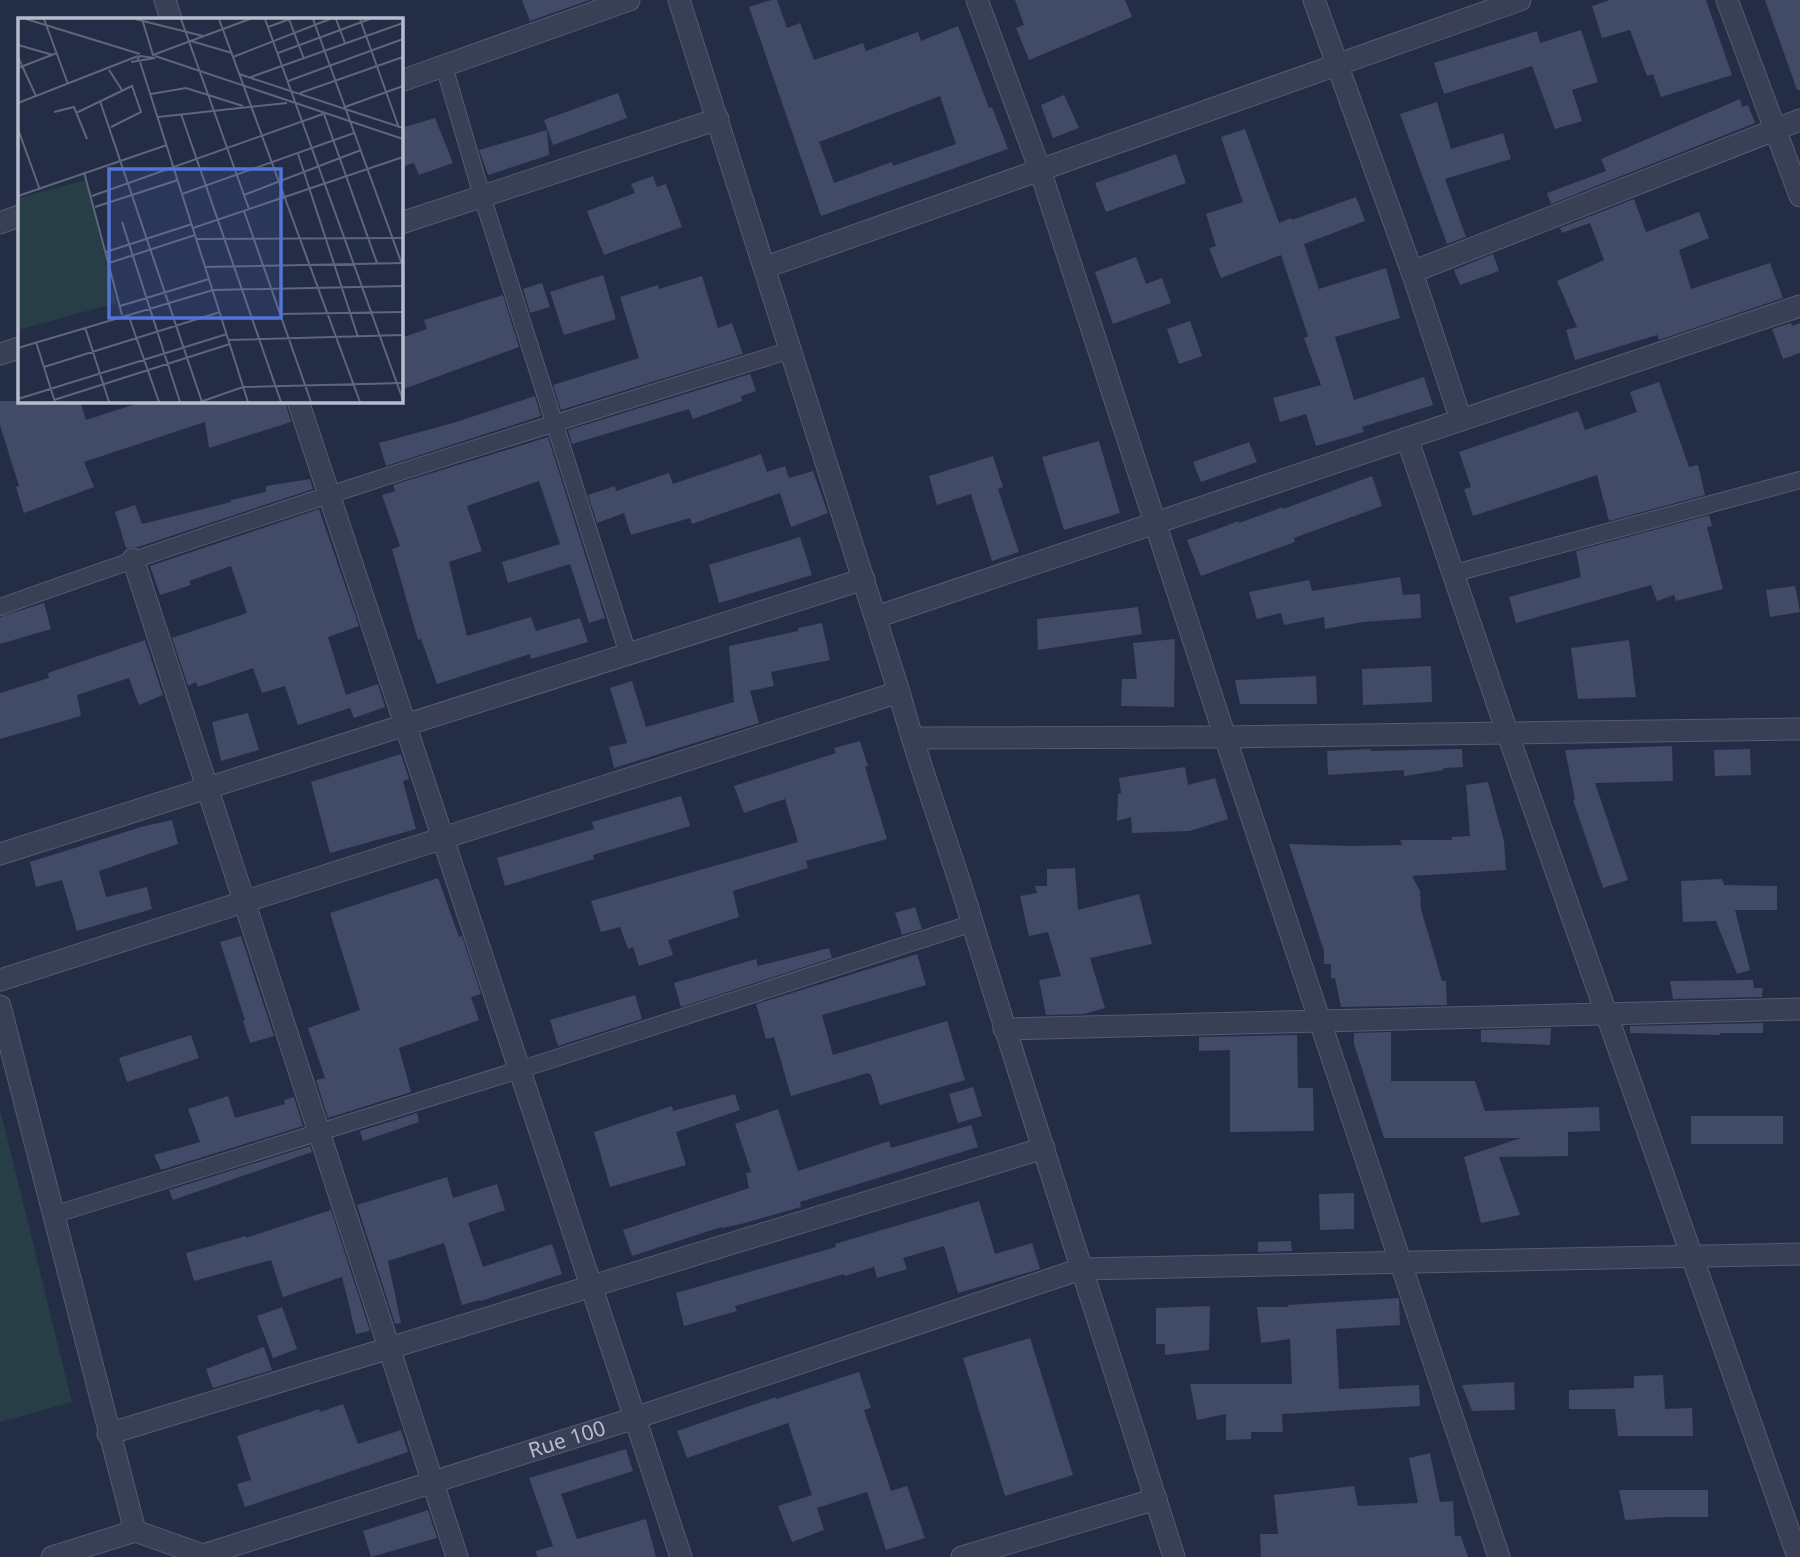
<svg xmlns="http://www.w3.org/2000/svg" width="1800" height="1557" viewBox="0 0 1800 1557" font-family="'Noto Sans',sans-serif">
  <rect width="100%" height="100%" fill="#242d46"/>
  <path fill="#273e47" d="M0,1109l72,293 -72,20z"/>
  <path fill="#414a66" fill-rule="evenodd" d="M522,0h68l-60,21z
    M771,0h6l10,28 13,-5 14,37 49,-17 3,8 52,-19 3,9 37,-15 31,82 3,-1 16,42 -187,67 -72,-209zM940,96l16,48 -63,22 -1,-4 -58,21 -15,-41z
    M1015,0h110l7,17 -103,43 -13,-32 8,-3z
    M1610,0h96l26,75 -71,22 -8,-23 -6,2 -17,-46 -28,8 -10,-32z
    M1765,0h35v90h-3z
    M1581,30l17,52 -26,8 10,31 -27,8 -23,-63 -88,28 -10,-31 103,-32 3,12z
    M618,93l9,25 -74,27 -9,-25z
    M1064,95l15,33 -26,10 -12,-33z
    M1740,99l2,8 6,-2 7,18 -204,81 -4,-11 59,-22 -5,-12z
    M1437,102l14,47 52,-16 8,26 -66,20 21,58 -19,7 -47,-130z
    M435,118l18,45 -34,12 -5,-12 -13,4v-39z
    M1245,129l34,94 12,-5 1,2 64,-23 9,24 -61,23 15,45 67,-21 14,50 -65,19 19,63 70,-23 9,28 -71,22 2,5 -48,14 -10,-32 -26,8 -7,-24 48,-13 -17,-47 4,-2 -27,-81 -60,23 -12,-30 7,-2 -10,-32 37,-12 -22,-65z
    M547,130l2,25 -61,20 -9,-25z
    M1176,154l10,29 -80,29 -11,-29z
    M653,176l4,11 9,-3 16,43 -78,28 -17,-44 48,-18 -4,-9z
    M1634,199l12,33 53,-20 10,26 -30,12 12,39 79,-26 13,35 -124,42 -2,-5 -82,25 -9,-30 11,-3 -20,-46 47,-21 -14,-37 -28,10 -2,-5z
    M1493,254l6,17 -39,14 -6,-15z
    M1136,257l10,27 16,-6 9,25 -58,21 -18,-52z
    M603,275l13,44 -52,16 -14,-43z
    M702,276l16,52 14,-5 11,31 -182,56 -8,-25 86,-27 -19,-61 38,-12 1,4z
    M542,283l8,24 -20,6 -7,-24z
    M503,295l16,52 -118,43v-52l26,-9 -3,-9z
    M1190,321l12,35 -23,8 -12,-35z
    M1791,323l1,3 8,-3v30l-17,6 -11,-30z
    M750,374l6,17 -15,5 1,5 -49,18 -4,-10 -117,35 -4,-14z
    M1659,382l30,85 9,-2 7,30 -96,26 -12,-46 -124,41 -9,-27 7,-2 -12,-35 119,-41 7,19 52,-18 -7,-20z
    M535,396l6,20 -155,50 -7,-23 74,-20z
    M0,401h80l6,19 59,-19h140l6,21 -82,26 -4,-26 -121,40 10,25 -70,26 -8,-26 3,-1 -19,-61z
    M548,437l57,181 -16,5 -19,-59 -62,19 -6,-21 58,-18 -21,-63 -72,25 15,45 -33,11 18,74 64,-19 5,14 44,-13 8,24 -57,17 -1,-5 -93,30 -16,-45 -3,1 -26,-91 8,-3 -18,-51 13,-4 -2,-6z
    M1099,441l21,72 -56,17 -22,-73z
    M1249,442l8,20 -56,20 -8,-20z
    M761,454l6,18 18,-6 4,12 24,-7 15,42 -37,14 -11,-34 -88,31 -2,-6 -59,17 -7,-22 -27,10 -9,-28 27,-9 1,5 53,-18 4,11z
    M993,456l10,31 -5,2 21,63 -27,9 -21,-67 -34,11 -8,-29z
    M1372,476l10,30 -88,32 1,4 -94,34 -14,-36 52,-19v2l44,-16v2z
    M310,479l3,10 -175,58 -12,1 -11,-36 20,-7 7,19 89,-22v-2l35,-8v-6z
    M319,509l40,117 -31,11 18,58 32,-11 7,23 -31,11 -4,-10 -52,17 -13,-39 -23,7 -9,-25 -55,19 -2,-5 -8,4 -16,-48 75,-25 -16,-47 -42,15 2,4 -31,10 -10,-29z
    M1709,515l3,11 -5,1 16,62 -47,12 -2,-6 -17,6 -6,-16 -135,38 -7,-26 72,-20 -5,-26z
    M800,537l12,38 -93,28 -10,-38z
    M1400,577l3,18 17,-1 1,24 -58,4 -38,7 -1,-12 -40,8 -3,-12 -24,6 -8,-27 60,-12 3,11z
    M1795,586l5,26 -30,5 -4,-27z
    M44,603l7,26 -51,15v-27z
    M1138,607l4,27 -104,16 -1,-31z
    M822,623l8,37 -59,12 3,14 -24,5 9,32 -145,45 -5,-21 18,-4 -17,-55 22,-7 14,46 88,-25 -5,-56 69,-15v-3z
    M1175,639l-1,68 -53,-1 1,-27h15l-4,-36z
    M145,640l18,55 -24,10 -10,-27 -52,17 4,21 -81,23v-46l49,-15 -1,-5z
    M1629,640l7,57 -58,2 -7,-51z
    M1431,666l1,36 -69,3 -1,-36z
    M1316,676l1,28h-77l-5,-24z
    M248,713l11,37 -38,11 -9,-39z
    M860,741l8,25 -3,1 22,72 -81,22 2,7 -75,23 6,26 -71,23 5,15 -34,11 -6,-19 -5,2 -8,-22 -19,5 -10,-31 207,-59 -13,-43 -41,14 -10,-27 102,-33 -2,-5z
    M1672,746l1,35 -78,2 33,97 -25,8 -30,-88 2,-1 -10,-49z
    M1371,749v2l91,-2 1,18 -20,1 1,2 -40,6v-6l-76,5 -1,-24z
    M1750,749l1,26 -36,1 -1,-26z
    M401,754l8,25 -6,2 13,48 -86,24 -19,-71z
    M1185,767l3,18 27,-7 13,41 -38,12 -58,2 -1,-16 -14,4 1,-27 3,-1 -2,-15z
    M1488,782l16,59 2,29 -94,6 8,15 1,18 21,72h4l1,24 -106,2 -6,-29h-4v-14h-7v-13l-35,-107 61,2 52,-1 -2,-5h52v-3l18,-1 -4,-51z
    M681,796l9,30 -97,29 1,4 -89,27 -8,-28 97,-29 -2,-7z
    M172,820l6,24 -79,27 7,26 41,-10 5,22 -75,22 -15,-51 -26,7 -6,-25 111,-35z
    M1075,868l3,42 61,-16 13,50 -62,14 15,50 -21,6 -38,1 -7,-35 22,-4 -13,-44 -19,4 -9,-40 17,-3 -2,-7h12v-17z
    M438,878l21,59 3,-1 19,58 -10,3 8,23 -80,28 12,44 -83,26 -12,-38 9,-2 -17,-50 52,-18 -30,-97z
    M1722,879l2,6 53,1v24h-42l15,60 -13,4 -21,-53 -33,1 -2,-41z
    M915,907l7,22 -20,6 -7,-22z
    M241,936l33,100 -24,7 -7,-22 2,-1 -25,-78z
    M829,948l3,10 -151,49 -7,-24 82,-24 2,7z
    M917,954l9,31 -104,30 11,40 114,-34 18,59 -85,25 -9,-30 -3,-2 -77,23 -17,-59 -8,2 -10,-35z
    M1753,980l1,8h9l-1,9 -89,2 -3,-18z
    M635,995l7,24 -84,27 -8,-26z
    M1763,1023v10h-43v2l-90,-2v-7z
    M1551,1028l-1,17 -69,-3v-12z
    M1391,1032v49h84l10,30 114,-4 1,24 -32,1v24l-69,1 21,58 -39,8 -17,-66 57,-19h-137l-30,-94v-11z
    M191,1035l8,23 -72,24 -8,-24z
    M1297,1035l1,53h15l1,43 -84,1v-82l-31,1v-14z
    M973,1087l9,29 -24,7 -9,-29z
    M735,1094l5,16 -64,22 10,33 -76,22 -16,-55 78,-26 1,5z
    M228,1096l7,22 50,-14 -1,-4 10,-3 9,29 -142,44 -7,-15 46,-13 -12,-33z
    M778,1109l20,62 91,-30 2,7 80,-23 7,22 -178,55 1,5 -60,17 -19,4 -1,-1 -89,29 -9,-26 126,-42 -3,-15 5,-1 -16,-48z
    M417,1113l2,9 -56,19 -3,-10z
    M1691,1116h92v28h-92z
    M310,1146l2,6 -139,48 -4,-10z
    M447,1177l6,21 44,-14 8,26 -37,13 15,44 69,-23 10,30 -81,27 -1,-1 -18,5 -18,-62 -56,18 13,62 -6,1 -38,-119z
    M1354,1193v36l-34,1 -1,-36z
    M979,1201l16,53 37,-11 8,26 -82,24 -14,-47 -41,12 4,11 -30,9 -3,-11 -29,9 -1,-2 -109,32 2,5 -53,15 -8,-33 160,-46 -1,-3z
    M331,1210l39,121 -14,3 -14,-57 -59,20 -12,-37 -77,21 -8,-28 60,-17v2z
    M1291,1241l1,10 -34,1v-10z
    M1399,1298l1,27 -64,4 3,60 80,-4 1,21 -138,8 1,18h-32v7l-25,1v-26l-29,6 -7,-36h102l-2,-45 -29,4 -4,-36h31v-2z
    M1210,1306l-1,44 -44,5v-11h-9v-36z
    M282,1307l15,42 -24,9 -16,-42z
    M1030,1338l43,137 -68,21 -42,-138z
    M264,1347l8,23 -59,18 -7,-19z
    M859,1372l12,36 -7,2 27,81 16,-5 18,52 -39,12 -19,-58 -50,16 7,22 -32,12 -14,-36 34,-11 -24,-72 -101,35 -10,-27 99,-34v2z
    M1663,1375l2,34 27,-1 1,28h-75l-3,-27h-46v-19l65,-2v-12z
    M1514,1382l1,28 -43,1 -10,-26z
    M343,1404l15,40 43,-14 7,22 -163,55 -8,-23 14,-4 -14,-44 82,-27 1,3z
    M626,1449l7,22 -72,23 16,45 69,-20 10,38h-119l-1,-6 17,-5 -24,-68z
    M1430,1453l10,49 13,-1 2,35h6l7,21h-207l-1,-23h18l-4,-39 80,-9 4,20 60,-3 -9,-45z
    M1619,1490h89v27h-41l-42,3z
    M428,1510l9,28 -66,19 -8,-26z"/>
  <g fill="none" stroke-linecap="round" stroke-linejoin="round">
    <defs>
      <path id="service" d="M444,66l38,130 146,458
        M1455,573l345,-93
        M0,607c261,-94 526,-175 791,-257
        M53,1215l466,-145 454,-147"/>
      <g id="minor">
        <path d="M165,0l6,19"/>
        <path d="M977,0l63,170 185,567 274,820"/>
        <path d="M1314,0l98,272 49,148"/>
        <path d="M1727,0l73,196"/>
        <path d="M401,81l228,-81"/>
        <path d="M0,223l19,-7"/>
        <path d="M401,223l317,-104"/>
        <path d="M766,267l754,-267"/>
        <path d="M1412,272l388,-152"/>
        <path d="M0,354l19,-6"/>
        <path d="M298,401l383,1156"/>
        <path d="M1407,438l100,294 291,825"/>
        <path d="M133,559l324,998"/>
        <path d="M876,617l924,-311"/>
        <path d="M912,738l313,-1 575,-8"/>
        <path d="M0,854l864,-275"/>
        <path d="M0,980l899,-288"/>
        <path d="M0,1006l135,525"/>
        <path d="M1004,1029l796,-20"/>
        <path d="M108,1434l936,-286"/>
        <path id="s1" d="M52,1557l83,-26 68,24 432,-137 446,-149 719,-15"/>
        <path d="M962,1557l194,-58"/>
      </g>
      <path id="tertiary" d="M679,0l220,692c21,79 51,155 74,233 65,211 134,421 201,632"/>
    </defs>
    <use href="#service" stroke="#555b70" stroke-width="18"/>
    <use href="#minor" stroke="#555b70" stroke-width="23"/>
    <use href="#tertiary" stroke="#555b70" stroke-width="23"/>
    <use href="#service" stroke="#394055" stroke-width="16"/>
    <use href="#minor" stroke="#394055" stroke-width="21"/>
    <use href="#tertiary" stroke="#394055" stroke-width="21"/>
  </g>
  <g text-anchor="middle" stroke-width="7" stroke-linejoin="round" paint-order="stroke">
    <g font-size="21" fill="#b7bcce" stroke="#1e253b">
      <text dy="7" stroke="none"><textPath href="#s1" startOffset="541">Rue 100</textPath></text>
    </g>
  </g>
  <g transform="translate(18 18)">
    <rect width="385" height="385" fill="#242d46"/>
    <path d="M68,162l30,123 -98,27v-132z" fill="#273e47"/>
    <path fill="none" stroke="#5f667c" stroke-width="2" d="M8,1l114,35M26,1l24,65M117,1l68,17M124,1l11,36 97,-36M163,1l68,190M201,1l141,383M247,1l138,381M271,1l15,40M295,1l90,248M318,1l9,24M342,1l39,109M250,9l22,-8M173,23l41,12M0,27l35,10M260,35l92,-34M137,38l248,83M0,39l18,39M215,39l97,-38M113,44l24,-4 -15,-2 -3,4M122,44l108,340M0,50l39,-15M91,52l13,20M221,56l164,54M233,59l152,-54M270,63l115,-42M282,75l103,-36M133,76l35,-6 57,18M82,83l102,301M0,85l120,-47M327,89l58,-21M36,94l20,-5 13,32M58,95l56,-27 9,26 -30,15M163,96l100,288M306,96l53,149M140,99l129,-14M0,111l22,61M280,136l60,183M66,154l38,143M164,176l172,-61M226,177l117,-45M0,178l149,-51M74,178l231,-82M77,189l83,-27M226,193l67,191M104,204l58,180M175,210l210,-71M178,221l207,-1M88,234l86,-28M91,245l86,-28M187,249l198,-4M102,288l89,-27M262,296l123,-2M111,299l30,85M67,309l24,75M210,322l175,-5M18,324l19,60M0,330l195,-58 190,-4M26,349l176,-55M0,381l209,-65M36,382l176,-56M182,384l43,-15 160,-4"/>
    <path fill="#5374d4" fill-opacity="0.15" stroke="#5374d4" stroke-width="3.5" d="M91,151h172v149h-172z"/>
    <rect width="385" height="385" fill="none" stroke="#b7bcce" stroke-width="3.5"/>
  </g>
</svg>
